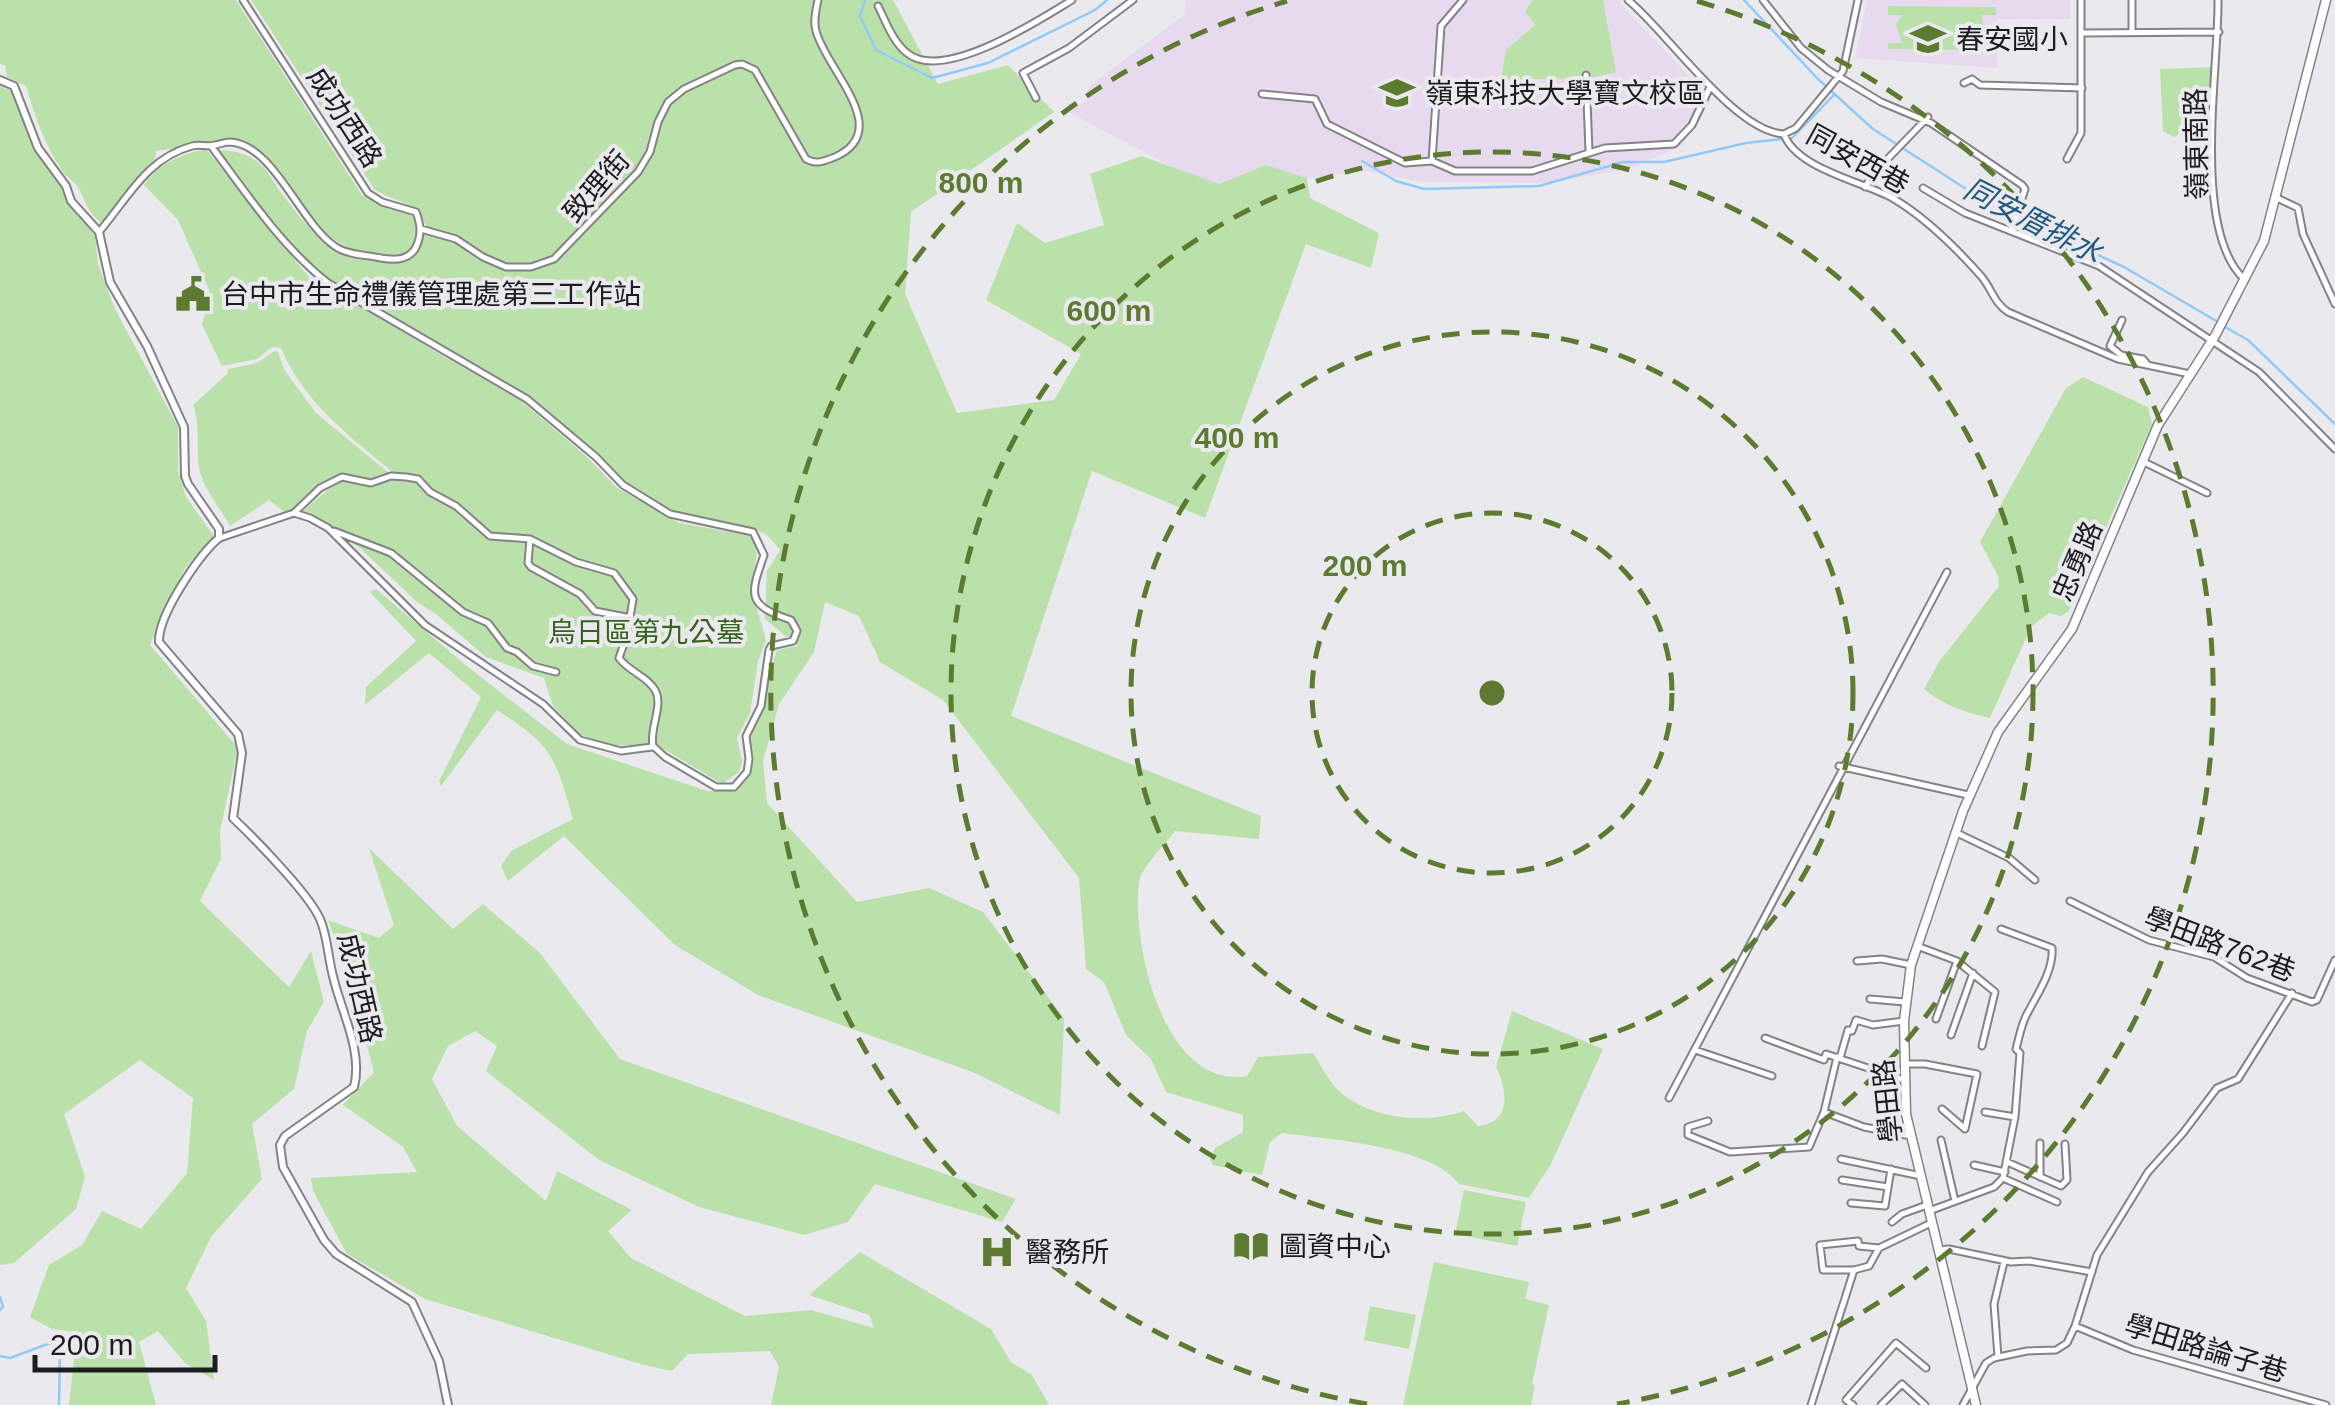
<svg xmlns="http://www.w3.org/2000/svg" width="2335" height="1405" viewBox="0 0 2335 1405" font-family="Helvetica,'Noto Sans TC',sans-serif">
  <rect width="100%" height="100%" fill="#eae9ed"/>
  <path fill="#e8daee" d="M1186,0h431l94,99 -28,46 -53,24 -85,14 -124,-1 -54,-11 -153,18 -146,-77 19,-12 1,-13 96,-72z
    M1867,0h203v19h-73v49l-142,-10z"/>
  <path fill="#bbe1ab" d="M0,0h236l126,195 24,13 29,8c5,12 4,26 -6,36 -8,8 -18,5 -29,3 -49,-5 -67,-32 -95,-70 -9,-13 -16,-25 -31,-33 -32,-16 -64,-5 -98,-1l-1,11 -8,5 -42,59c-18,-13 -18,-22 -27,-39 -4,-6 -13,-11 -17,-18 -16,-24 -27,-55 -35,-83l-19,-9 -2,-12 -5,-1z
    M251,0h642l45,84 70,-19 46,47 -143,100 -6,82 52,119 97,-13 27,-46 -95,-54 31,-77 28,20 59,-18 -14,-51 52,-18 77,28 47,-19 41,13 3,20 69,35 -8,35 -65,-24 -101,274 -113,-47 -81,245 250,100 -2,23 -84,-8c-10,14 -33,35 -36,51 -8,60 24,208 108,194l11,-19 55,-4c7,11 14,24 22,34 30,32 90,38 129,24l14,15c35,-4 29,-36 18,-59l16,-56 91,38 -52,115 -22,34 -70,-14c-27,-38 -132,-45 -177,-51l-12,9 -8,33 -49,-10 -3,-5 5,-12 28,-16v-17l-77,-23 -15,-33 -25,-24 -22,-53 -18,-13 -7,-91 -136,-178 -63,-38 -21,-46 -34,-14 -11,50 -35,52 -16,57 4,42 90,99 72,-14 54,24 81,106 -4,97 -85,-42 -217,-78 -83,-50 -111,-109 -56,45 -7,-15 10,-15 62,-32c-19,-64 -19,-72 -76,-109l-56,76 -2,-5 42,-84 -52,-44 -64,52 1,-18 50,-46 -46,-49 6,-3 92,78 99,77 140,47 26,-1 18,-25v-36l26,-79 21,-4 -33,-27 2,-48 13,-21 -13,-15 -13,-7 -72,-11 -62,-36 -99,-87 -123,-74 -86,-44 -97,-125c16,-3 38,4 49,17 7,7 11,18 18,26 30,40 48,59 98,68 34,6 38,-8 46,-36 -10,-24 -30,-24 -51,-36z
    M1533,0h70l13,72 -26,6 -89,2 5,-30 29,-25 -10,-14z
    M1888,6l108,1v8h-15l5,18 -9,17 -89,-1v-6h14l-6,-19 6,-9h-14z
    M2213,67l-4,52 -35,18 -11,-6 -3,-62z
    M0,86l16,7 31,74 48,69 3,28 17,45 63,118v44l8,26 28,39 -29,32 -35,77 88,103 -18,83 1,28 -21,42 89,86 22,-36 13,51 -17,29 -13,58 -42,35 10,55 -51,58 -25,51 20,33 8,59 -29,-17 -27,-32 -19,11 17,63h-87l8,-72 -27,-5 -20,-11 19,-52 33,-20 20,-34 39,18 46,-56 6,-75 -53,-38 -76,54 21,63 -9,32 -62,54 -14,2z
    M206,149l106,132 82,43 33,23 91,51 69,59 29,30 63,36 74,13 4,18 -6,34 15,52 -8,21 -8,52 -13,25 5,23 -3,11 -17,12 -67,-40 -46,2 -29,-12 -27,-28 -9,-28 -58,-21 -50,-43 -19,-12 -57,-54 -58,-36 30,-26 11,-4 28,4 23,-6 -4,-10c-43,-36 -87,-69 -109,-122l-9,-1 -15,12 -35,7 -20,-41 8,-33 -32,-72 -34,-35c16,-22 35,-30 62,-36z
    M274,351l4,1 7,19 31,42 74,61 -12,7 -39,-4 -52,37 -18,-14 -39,26c-12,-22 -30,-40 -32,-66 -1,-20 2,-36 -5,-55l34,-31 1,-5 29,-6z
    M2083,377l65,30 4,17 -83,187 -8,5 -12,-3 -18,14 -41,91c-24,-5 -47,-13 -66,-29l15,-27 60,-76 -1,-10 -18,-34 86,-154z
    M369,848l84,81 30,-25 57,49 80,106 396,140 -14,23 -127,-38 -27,38 -44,13 -105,-28 -100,-47 -113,-89 11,-25 -22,-15 -27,15 -16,33 25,47 89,75 11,-30 75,39 -24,21 23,27 114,58 66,-6 63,18 -5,-13 -60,-20 51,-43 131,77 20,33 21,13 17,30h-278l8,-38 -9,-16 -82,3 -16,17 -28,-6 -219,-66 -78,-45 -34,-63 -2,-13 106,-6 -14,-25 -60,-42 31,-33 -28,-105 -18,-47 51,18 15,-13z
    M1464,1190l62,12 -9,44 -62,-12z
    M1434,1262l95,20 -4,17 24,6 -17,79 3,1 -4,20h-128z
    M1370,1306l46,9 -7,34 -45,-9z"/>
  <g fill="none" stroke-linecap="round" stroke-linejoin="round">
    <path stroke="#90caf8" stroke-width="2.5" d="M865,0l-5,16 16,34 56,28 56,-15 107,-53 12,-10
      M1744,0l74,79 55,50 121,78 130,60 94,55
      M1362,161l34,20 28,8 115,-3 84,-24h41l82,-19 46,-5 42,-43
      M2225,327l23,13 87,84
      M0,1297l3,10 -3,3
      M0,1356l10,2 43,-16 7,6 -1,57"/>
    <defs>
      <path id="minor" d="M1628,0c39,32 107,132 156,134
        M1763,0l38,48 27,22 53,32 50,21 91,62 3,4 -13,40
        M2132,0v32
        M2218,0c1,68 -27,229 26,279
        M878,6c8,16 15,36 29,47 36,30 132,-33 165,-53
        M2082,33l137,-1
        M1586,75l3,76
        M1964,83l8,-4 8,6 102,3
        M1262,94l53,5 12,25 78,39 27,-2 23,10h77l73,-23 69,-4 18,-19 18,-38
        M1036,98l-13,-25 46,-25 64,-48
        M1784,134c12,35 81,48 110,65 32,19 63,50 87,77 11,13 13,27 27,36l110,47 72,15
        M1784,134l12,-6 47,-57 15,-71
        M211,146c36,48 70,100 117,137l199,116 69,58 27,28 47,29 83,18 11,23c-14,40 -18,50 27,65l6,11 -4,10 -22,5 -2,4 -8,56 -15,30 3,23 -2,13 -13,15h-18l-51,-30 -12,-11c-4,-17 11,-41 2,-56 -8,-14 -27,-19 -36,-32l8,-23 6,-36 -19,-26 -38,-11 -46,-23 -40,-3 -34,-30 -26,-14 -12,-13 -12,-2 -15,-1 -20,7 -29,-6 -22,11 -26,25 -74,25
        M2067,159l14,-26v-133
        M1432,161l9,-135 22,-26
        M1865,187l10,-15 53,-55
        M1923,188l42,25 134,53 160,106 76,77
        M2277,198l21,10 5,26 32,70
        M421,229l35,10 27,18 23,10h25l23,-8 84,-87 12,-20 8,-30 10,-20 16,-13 51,-24 7,-1 13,6 51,89c11,6 18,2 29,-2 60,-27 -9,-87 -19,-126 -3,-10 0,-21 2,-31
        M99,232c29,-34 48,-74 93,-86 8,-2 15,1 23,-1 6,-1 9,-3 15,-3 44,2 70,82 106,105 12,8 31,8 45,11 12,2 26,3 34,-9 7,-13 6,-24 1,-37l-34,-10 -14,-9 -125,-193
        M2122,320l-12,26 11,9 22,4 4,5
        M2142,461l65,32
        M294,513l16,5 18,10 97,97 118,79 37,36 41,11 31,-4
        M334,531l57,22 72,59 25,11 19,25 10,4 16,14 23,6
        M530,539l-2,24 3,4 49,27 15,17 36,7
        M1839,766l129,29
        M1957,833l52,25 26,22
        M2070,901l79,39 65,17 33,21 65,24 5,-2 18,-40
        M1917,946l40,15 38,31 -13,54
        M1857,961l25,-2 29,6
        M1870,999l35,3
        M1936,1019l21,-58
        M1951,1035l22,-62
        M1765,1038l59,22 2,-6 78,26
        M1695,1050l77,26
        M1840,1058l8,-28 4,1 4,-11 17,5 31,-4
        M1905,1064h20l52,10 -12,55 -23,-20
        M1669,1098l278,-526
        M1824,1112l40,15 47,9
        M1985,1112l30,5
        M1708,1121l-20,6v8l42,17 79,-5 15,-35 13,-55
        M1941,1140l14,61
        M2040,1143v34
        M1841,1159l80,17
        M2007,1162l54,24 6,-6 -2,-36
        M1974,1165l31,7
        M2003,1178l54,24
        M1842,1180l46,7
        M1851,1203l34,3 6,-37
        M1929,1211l65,-24 9,-9 12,-61 5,-64 -4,-4c3,-11 5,-23 10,-33 10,-20 28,-45 26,-68l-51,-19
        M1892,1222l10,-8 25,-9
        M1938,1250l11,-1 62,13 18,-1 63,11
        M1853,1270h-30l-3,-25 38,-4 1,5 20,2 52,-25
        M2075,1326l58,24 193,55
        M1998,1357l-4,-53 10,-42
        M1811,1405l43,-135 15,-4 10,-18
        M1853,1405l-7,-5 50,-57 30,25
        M1881,1405l21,-21 23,21
        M1963,1405l23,-42 8,-5 33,-7 29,-1 11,-7 8,-17 22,-71 51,-83 35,-39 34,-45 21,-9 54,-86"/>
      <path id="tertiary" d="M0,80l14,6 24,62 28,38 5,15 28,31 11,50 37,64 37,81 1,49 3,8 31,45v9c-20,17 -61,77 -60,104l79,92 4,19 -9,65c22,21 76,76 87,101 8,18 8,41 14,61 8,33 29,72 20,107l-69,49 -5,9 3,22 41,73 12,14 76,48 27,59 9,44"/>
      <path id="secondary" d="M1976,1405l-70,-291 -2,-93 7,-56 52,-154 35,-79 74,-103 86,-204 57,-89 49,-95 62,-241"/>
    </defs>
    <use href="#minor" stroke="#848286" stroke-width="9"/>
    <use href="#tertiary" stroke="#848286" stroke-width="10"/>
    <use href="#secondary" stroke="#848286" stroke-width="11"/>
    <use href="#minor" stroke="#fff" stroke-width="5"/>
    <use href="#tertiary" stroke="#fff" stroke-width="6"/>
    <use href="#secondary" stroke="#fff" stroke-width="8"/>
  </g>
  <g fill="none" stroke="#5d7b30" stroke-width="5" stroke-dasharray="18 12">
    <circle cx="1492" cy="693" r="180"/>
    <circle cx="1492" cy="693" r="361"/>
    <circle cx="1492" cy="693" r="541"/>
    <path d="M1367 1404A722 722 0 0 1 1287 1M1697 1A722 722 0 0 1 1617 1404"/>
  </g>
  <defs>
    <symbol id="school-bare" viewBox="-9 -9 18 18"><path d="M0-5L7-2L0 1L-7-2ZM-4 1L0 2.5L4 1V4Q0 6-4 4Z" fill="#5d7b30" stroke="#eae9ed" stroke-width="2.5" paint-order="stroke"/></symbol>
    <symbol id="university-bare" viewBox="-9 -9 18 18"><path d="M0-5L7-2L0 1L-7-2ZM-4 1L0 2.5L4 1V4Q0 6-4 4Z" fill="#5d7b30" stroke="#eae9ed" stroke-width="2.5" paint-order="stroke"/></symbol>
    <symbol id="civic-bare" viewBox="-9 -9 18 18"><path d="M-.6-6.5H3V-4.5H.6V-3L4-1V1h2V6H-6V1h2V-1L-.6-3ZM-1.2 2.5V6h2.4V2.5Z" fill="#5d7b30" stroke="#eae9ed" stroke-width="2.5" paint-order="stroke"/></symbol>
    <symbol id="library-bare" viewBox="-9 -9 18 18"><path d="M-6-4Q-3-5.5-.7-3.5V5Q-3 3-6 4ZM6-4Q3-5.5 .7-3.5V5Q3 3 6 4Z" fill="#5d7b30" stroke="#eae9ed" stroke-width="2.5" paint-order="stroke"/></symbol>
    <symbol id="hospital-bare" viewBox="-9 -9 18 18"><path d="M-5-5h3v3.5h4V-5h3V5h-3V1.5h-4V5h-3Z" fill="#5d7b30" stroke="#eae9ed" stroke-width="2.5" paint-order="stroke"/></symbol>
  </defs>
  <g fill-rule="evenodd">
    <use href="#school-bare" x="1903" y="14" width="50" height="50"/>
    <use href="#university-bare" x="1372" y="68" width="50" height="50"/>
    <use href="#civic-bare" x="168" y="269" width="50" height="50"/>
    <use href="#library-bare" x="1226" y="1221" width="50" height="50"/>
    <use href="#hospital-bare" x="972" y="1227" width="50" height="50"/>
  </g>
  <g text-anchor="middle" stroke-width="8" stroke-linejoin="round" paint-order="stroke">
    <g font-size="28" fill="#1d1c1e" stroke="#eae9ed" text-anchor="start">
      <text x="1956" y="49">春安國小</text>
      <text x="1425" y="103">嶺東科技大學寶文校區</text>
      <text x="221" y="304">台中市生命禮儀管理處第三工作站</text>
      <text x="1279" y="1256">圖資中心</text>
      <text x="1025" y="1262">醫務所</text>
    </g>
    <g font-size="28" fill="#1d1c1e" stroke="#eae9ed">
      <text transform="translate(345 117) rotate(57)" y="10">成功西路</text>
      <text transform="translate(2196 144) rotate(-91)" y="10">嶺東南路</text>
      <text transform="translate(1858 159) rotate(29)" y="10">同安西巷</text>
      <text transform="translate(596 186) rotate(-49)" y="10">致理街</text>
      <text transform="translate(2077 561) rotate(-67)" y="10">忠勇路</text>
      <text transform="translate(2220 944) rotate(21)" y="10">學田路762巷</text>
      <text transform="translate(360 988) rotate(77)" y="10">成功西路</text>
      <text transform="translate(1887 1101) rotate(-96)" y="10">學田路</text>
      <text transform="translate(2206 1348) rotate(17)" y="10">學田路論子巷</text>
    </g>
    <g font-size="28" fill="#36631c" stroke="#eae9ed">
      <text x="646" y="642">烏日區第九公墓</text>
    </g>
    <g font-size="30" font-style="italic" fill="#245a80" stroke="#eae9ed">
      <text transform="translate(2033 221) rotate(27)" y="10">同安厝排水</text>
    </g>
  </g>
  <circle cx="1492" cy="693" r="15" fill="#5d7b30" stroke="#eae9ed" stroke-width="5"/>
  <g font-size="30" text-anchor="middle" font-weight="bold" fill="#5d7b30" stroke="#eae9ed" stroke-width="8" stroke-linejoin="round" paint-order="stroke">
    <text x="981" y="193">800 m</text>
    <text x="1109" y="321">600 m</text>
    <text x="1237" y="448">400 m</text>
    <text x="1365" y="576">200 m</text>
  </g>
  <path d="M35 1355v15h180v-15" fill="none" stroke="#1d1c1e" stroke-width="5"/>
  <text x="50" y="1355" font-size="30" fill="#1d1c1e" stroke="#eae9ed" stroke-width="8" paint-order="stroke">200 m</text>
</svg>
